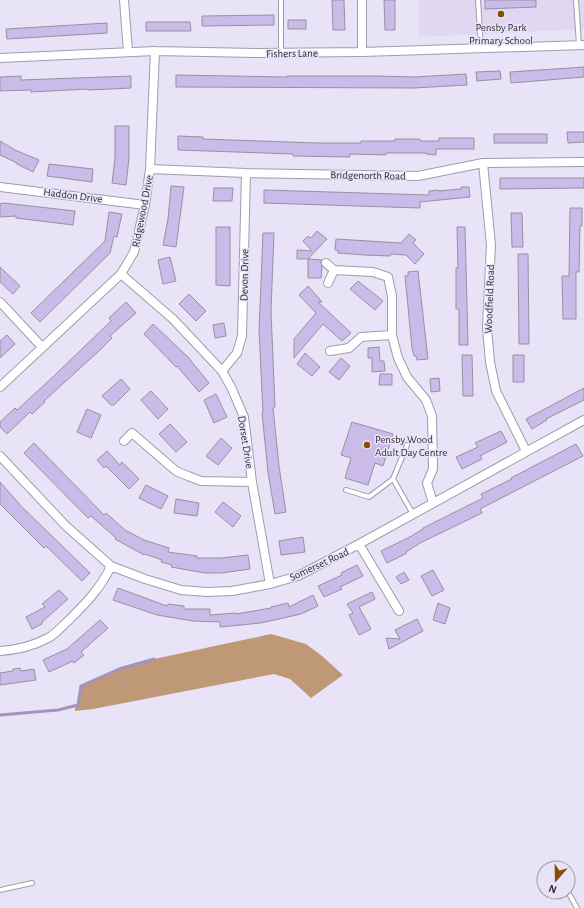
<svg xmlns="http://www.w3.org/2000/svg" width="584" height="908" viewBox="0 0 584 908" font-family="'Alegreya Sans',sans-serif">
  <rect width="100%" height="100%" fill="#e9e3f7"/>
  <path fill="#e0d7f1" d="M419,0h165v29l-165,8z"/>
  <path fill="#bf9877" d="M271,634l35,10 16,12 21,19 -32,23 -21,-19 -16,-5 -181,35 -18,2v-3l3,-3 3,-19 38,-17 35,-10z"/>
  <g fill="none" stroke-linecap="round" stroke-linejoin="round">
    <path stroke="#a293bf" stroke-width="3" d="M0,715l58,-5 20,-5 3,-19 38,-17 35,-10"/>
  </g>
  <path fill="#cabbe8" stroke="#9691a2" d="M332,0h12l1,30h-12z
    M384,0h11v30h-10z
    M485,0h51v7l-51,2z
    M274,15v10l-72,1v-10z
    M288,20h18v9h-18z
    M146,22h44l1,9h-45z
    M107,23v10l-100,6 -1,-10z
    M584,67v10l-73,6 -1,-11z
    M500,71l1,8 -24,2 -1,-9z
    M466,74l1,11 -53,3 -238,-1v-12l111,2v-1h92l35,1z
    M21,76v4l110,-4v12l-43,2v-1l-57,3v-2l-31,1v-14z
    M115,126h14v32l-3,27 -14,-2 3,-25z
    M567,132h17v10l-16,1z
    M494,134h53v9h-53z
    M178,136l25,1v2l114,4h44v-2h34v-2h25v2h19v-3h35v11h-38v6l-10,-1v-1h-40v2l-36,-1v3l-57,-1v-2l-115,-4z
    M0,141l15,9 24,10 -6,12 -16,-8v-1l-17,-8z
    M49,164l44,5 -1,13 -45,-6z
    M500,178h84v10l-84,1z
    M171,186l13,1 -8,60 -13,-2 5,-26z
    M461,187h8l1,10 -50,5v6l-156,-5v-13l165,5v-4l9,-1v1l23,-2z
    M214,188h19l-1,13h-19z
    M4,203l71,8 -2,14 -57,-7v-2l-16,1v-13z
    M570,208h12v18h-2l-1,46h-3v47h-13l-1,-43h7z
    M109,212l13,2 -5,23 -3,-1 -4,17 -70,69 -9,-9 74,-72z
    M511,213h11l1,34h-11z
    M216,227h14v59l-14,-1z
    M457,227h8l3,118h-9v-36h-3v-41h2z
    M317,231l10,8 -19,20h-11v-9l15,1 -9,-10 5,-5 3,2z
    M263,233h11l-3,78 4,96 -2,1 6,58 7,46 -11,2 -7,-42 -6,-59h1l-4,-82z
    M409,234l7,6 -3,2 3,4 8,8 -9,10 -9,-9 -15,-1 -1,2 -25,-1 -27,-2v-3h-3l1,-11 65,4z
    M518,254h10l1,90h-10z
    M170,257l6,24 -13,3 -5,-24z
    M308,259l14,1 -1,2 1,5 -1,11h-13z
    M0,267l20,19 -7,8 -13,-12z
    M418,271l10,88 -11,1 -1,-4h-2l-2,-8 -7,-72h3v-4z
    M358,281l25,20 -8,9 -25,-21z
    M308,286l14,16h-4l33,31 -9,8 -19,-17 -29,34v-19l22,-26 -17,-18z
    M189,294l17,17 -10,10 -17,-17z
    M126,302l10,11 -26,23 2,2 -12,12 -56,51 1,1 -13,12 -2,-2 -23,22 -7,-7v-5l15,-14 2,2 39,-36 55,-53 -2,-3z
    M224,323l2,13 -11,2 -2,-13z
    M153,324l35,33 21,26 -10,9 -22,-26 -1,1 -32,-33z
    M7,335l8,9 -15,14v-17z
    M379,347l1,14h4l1,10 -13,1v-14h-4v-10z
    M305,353l15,14 -8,9 -15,-12z
    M462,355h10l1,41h-10z
    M513,355h11v27h-11z
    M341,358l9,8 -11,14 -10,-8z
    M380,374h12v11h-13z
    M439,378l1,13 -9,1 -1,-13z
    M121,379l9,10 -16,16h-3l-9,-9z
    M584,388v12l-38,19 1,1 -15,9 -6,-10z
    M151,391l17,18 -10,10 -17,-19z
    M216,394l11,23 -13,6 -10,-23z
    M87,409l14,6 -10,23 -14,-6z
    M352,422l41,12 -10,32 -8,-3 -7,22 -23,-7 6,-20 -10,-3z
    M170,424l17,18 -11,10 -17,-18z
    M501,431l6,11 -27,14 2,3 -20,10 -6,-12 22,-10 -3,-4z
    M221,438l11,10 -14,17 -12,-9z
    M34,443l70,72 2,-2 19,17 19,10 25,8 -1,4 29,4v2h24l27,-3 2,14 -28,4h-17l-34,-6 1,-2 -11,-3 1,-2 -17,-6 -1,1 -29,-16 1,-1 -25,-22 -3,2 -64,-65z
    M576,444l7,12 -103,53 2,4 -62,30 -14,9 1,1 -20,10 -6,-12 27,-13 15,-9v-1l60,-30 -2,-4 31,-15 -1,-1z
    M107,451l13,14 2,-3 17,17 -10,10 -23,-23 -2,2 -7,-8z
    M0,482l22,25 68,66 -8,8 -36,-35 -2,2 -44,-44z
    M146,485l22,11 -7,13 -22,-11z
    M176,499l23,4 -2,13 -23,-3z
    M223,502l18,14 -8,11 -18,-15z
    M303,537l2,15 -24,3 -2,-14z
    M357,565l6,11 -23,11 2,2 -18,8 -6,-11 24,-11 -1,-2z
    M433,570l11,20 -12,6 -11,-20z
    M404,572l5,8 -8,4 -5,-7z
    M118,588l49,18 1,-2 16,2v3h26v6l26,-2v1l35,-6v-1l17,-4 1,4 24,-12 5,11 -17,8 -40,9 -41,4v-5l-27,-1 -36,-6 -44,-15z
    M59,590l9,9 -26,23v2l-10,5 -6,-12 19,-10 -3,-3z
    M372,592l3,7 -16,8 12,22 -12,6 -10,-20 4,-2 -6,-9z
    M438,603l12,5 -5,16 -12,-4z
    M417,619l6,12 -34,18 -3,-11 14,1 -5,-9z
    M100,620l8,8 -27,24 3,3 -10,8 -1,-2 -24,11 -6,-12 24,-11z
    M20,668l1,3 13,-2 2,11 -36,5v-12l13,-2v-2z"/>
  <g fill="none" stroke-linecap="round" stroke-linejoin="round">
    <defs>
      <path id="service" d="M281,0v53
        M478,0l3,48
        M576,0l3,45
        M407,445l-14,34 20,35
        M346,490l23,7 24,-18
        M0,890l32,-7
        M568,892l9,16"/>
      <path id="minor" d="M124,0l4,52
        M362,52v-52
        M0,58l155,-7 103,2 104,-1 222,-7
        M483,163l8,82 -4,83 3,34 6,29 30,60
        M150,169l96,4 172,3 65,-13 101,-1
        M0,187l145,18
        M326,263l8,7 -6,13
        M334,270l39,2 15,5 4,19v39l6,23 9,19 19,23 6,16 1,53 -6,14 6,20
        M121,274l52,45 49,52 9,16 13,30 8,65 18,102
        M0,302l42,45
        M330,351l19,-3 12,-11 31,-2
        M222,371l15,-18 5,-17 4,-163
        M0,387l121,-113 13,-22 11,-47 5,-36 5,-118
        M124,441l8,-8 44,38 12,5 13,5 51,1
        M0,456l66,70 45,40 34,13 36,11 26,2 25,-1 38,-7 28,-8 61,-32 225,-124
        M359,544l40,67
        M0,651c16,-1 33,-5 48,-13 8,-4 14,-12 21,-18 16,-16 32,-32 42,-54"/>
    </defs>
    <use href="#service" stroke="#a19bad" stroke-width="6"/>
    <use href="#minor" stroke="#a19bad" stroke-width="10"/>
    <use href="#service" stroke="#fff" stroke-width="4"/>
    <use href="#minor" stroke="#fff" stroke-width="8"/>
  </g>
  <g fill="#884c07" stroke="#e9e3f7" stroke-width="1.5">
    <circle cx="501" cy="14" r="4"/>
    <circle cx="367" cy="445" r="4"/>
  </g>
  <g text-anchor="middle" stroke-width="3" stroke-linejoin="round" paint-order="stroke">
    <g font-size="11" fill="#323037" stroke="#e9e3f7">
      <text x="501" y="31">Pensby Park<tspan x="501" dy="13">Primary School</tspan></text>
      <text x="375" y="443" text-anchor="start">Pensby Wood<tspan x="375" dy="13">Adult Day Centre</tspan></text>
    </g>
    <g font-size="11" fill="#323037" stroke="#e9e3f7">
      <text transform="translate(292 53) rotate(-1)" y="4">Fishers Lane</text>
      <text transform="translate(368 175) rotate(1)" y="4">Bridgenorth Road</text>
      <text transform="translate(73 195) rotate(7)" y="4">Haddon Drive</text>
      <text transform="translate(142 211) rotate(-79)" y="4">Ridgewood Drive</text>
      <text transform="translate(244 275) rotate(-89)" y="4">Devon Drive</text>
      <text transform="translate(489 299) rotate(-88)" y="4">Woodfield Road</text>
      <text transform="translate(246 442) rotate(81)" y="4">Dorset Drive</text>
      <text transform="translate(319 564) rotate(-25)" y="4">Somerset Road</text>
    </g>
  </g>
  <g transform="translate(556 880) rotate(200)"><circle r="19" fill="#e9e3f7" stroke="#a09baa"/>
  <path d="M0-3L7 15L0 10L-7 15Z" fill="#884c07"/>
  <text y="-6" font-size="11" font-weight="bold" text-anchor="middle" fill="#323037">N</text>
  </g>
</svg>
